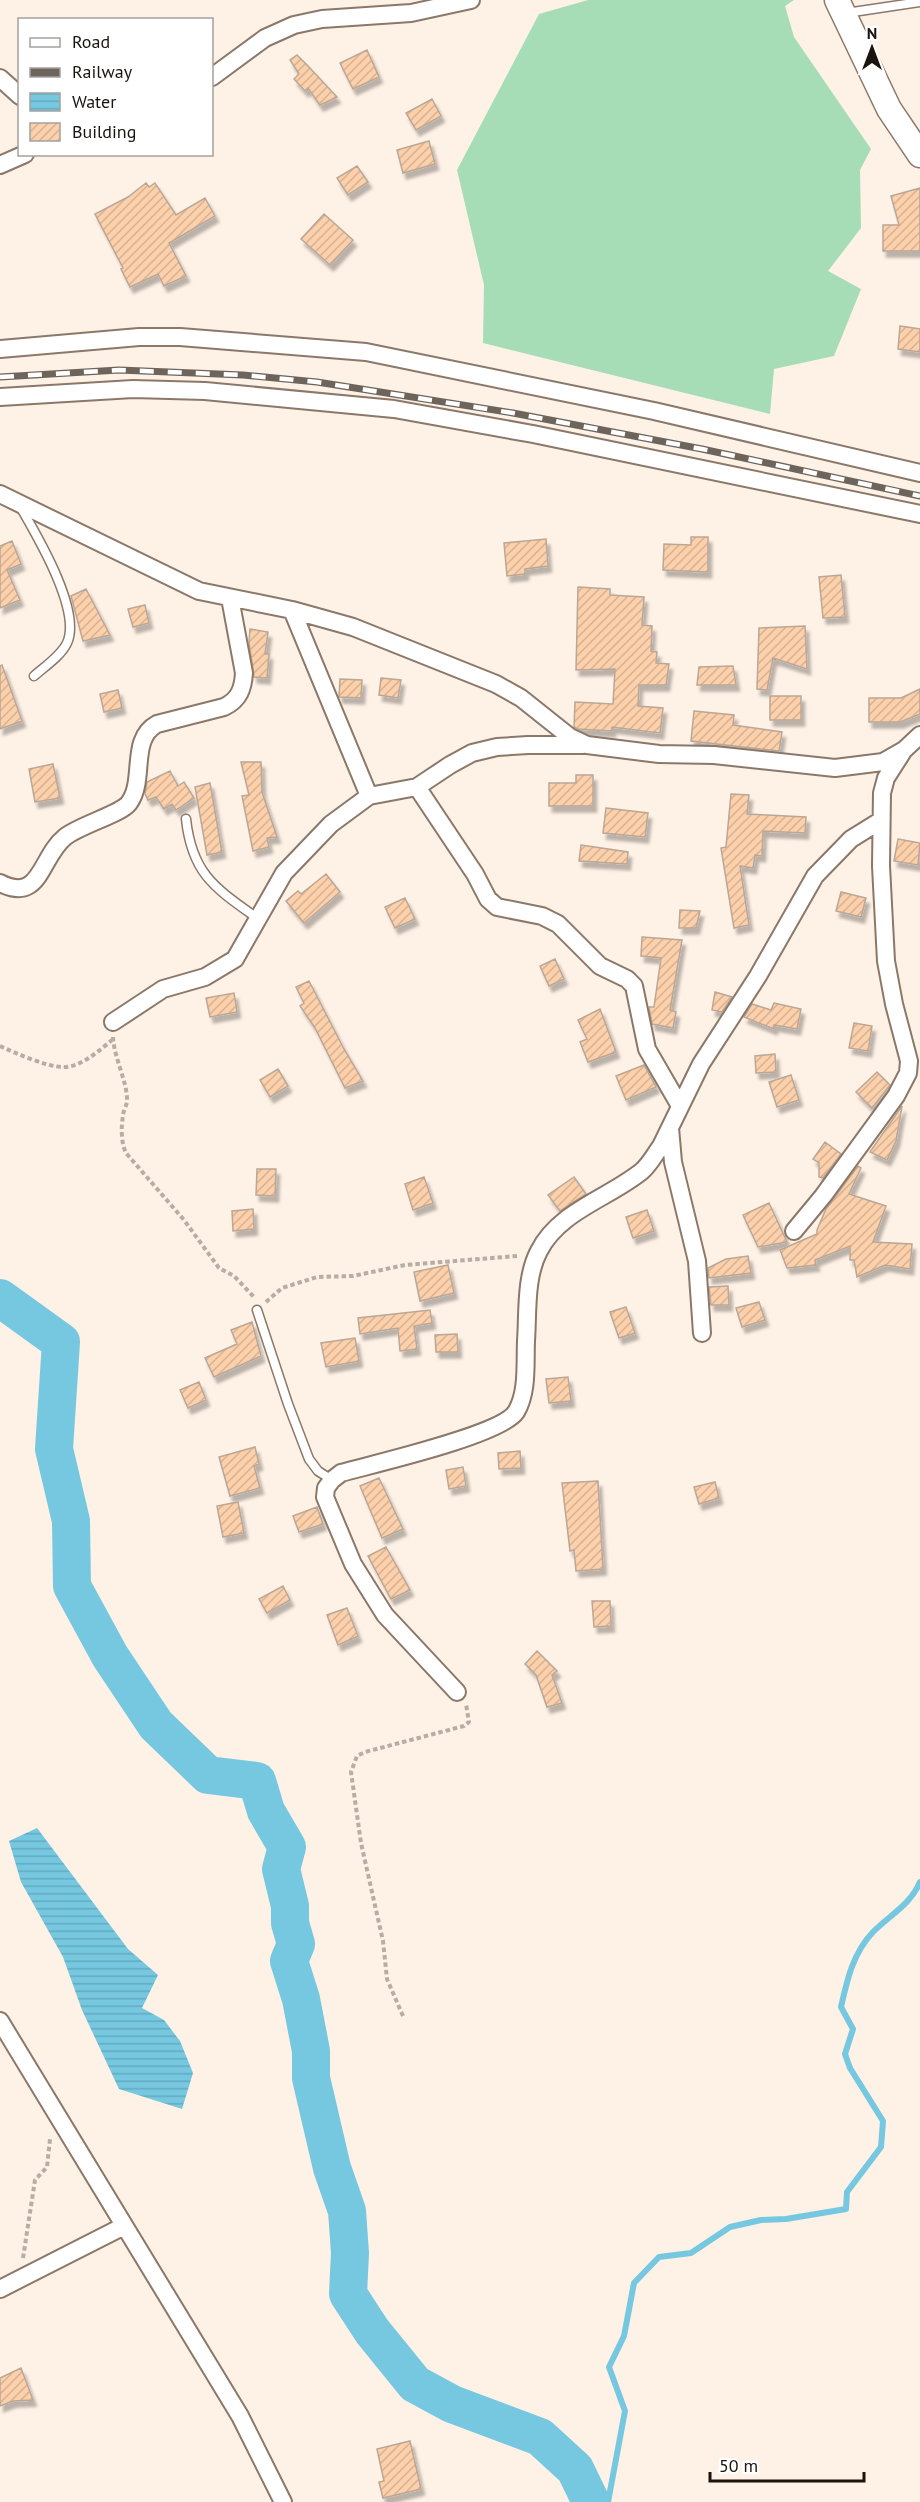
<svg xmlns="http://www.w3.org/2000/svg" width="920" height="2502" viewBox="0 0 920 2502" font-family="'PT Sans',sans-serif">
  <defs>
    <pattern id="water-rules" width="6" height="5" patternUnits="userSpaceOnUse" patternTransform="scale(1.5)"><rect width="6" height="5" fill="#76c7e0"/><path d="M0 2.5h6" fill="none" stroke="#66aabf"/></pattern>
    <pattern id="building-hatch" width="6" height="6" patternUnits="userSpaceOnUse" patternTransform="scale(1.5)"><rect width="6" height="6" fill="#fcd0ab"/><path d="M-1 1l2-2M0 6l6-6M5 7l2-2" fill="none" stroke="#d7b292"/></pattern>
    <filter id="shadow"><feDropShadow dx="3.5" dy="6" stdDeviation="1.5" flood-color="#0004"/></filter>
  </defs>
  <rect width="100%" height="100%" fill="#fef1e6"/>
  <path fill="#a6ddb6" d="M588,0h206l-9,6 9,31 77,112 -11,21 1,58 -33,43 33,18 -27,67 -60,13 -4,45 -287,-71 1,-58 -27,-115 82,-156z"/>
  <path fill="url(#water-rules)" d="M37,1828l91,121 30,26 -16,33 22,12 16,21 13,32 -11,36 -63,-20 -37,-79 -19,-53 -42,-75 -12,-41z"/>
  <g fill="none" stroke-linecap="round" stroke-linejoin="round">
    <path stroke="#76c7e0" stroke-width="6" d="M608,2502l17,-91 -16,-44 15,-31 10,-53 25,-26 32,-4 39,-26 31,-7 25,-1 60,-10 1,-17 34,-45 2,-26 -33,-53 -5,-14 8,-25 -12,-22c6,-27 12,-54 32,-75 17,-17 38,-28 47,-50"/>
    <path stroke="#76c7e0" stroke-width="38" d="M0,1298l61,44 -7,107 17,72 1,65 38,70 46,69 52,50 49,6 9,30 21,36 -6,22 9,37v17l6,21 -7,17 12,38 10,52v27l21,90 15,43 3,42 -2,41 24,37 43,53 37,20 88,33 35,32 16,33"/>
  </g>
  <path fill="url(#building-hatch)" stroke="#bba796" stroke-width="1.5" filter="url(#shadow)" d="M367,50l12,27 -26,12 -13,-26z
    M297,55l11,11 29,31 -17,8 -12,-17 -3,3 -11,-12 5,-5 -9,-14z
    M432,99l9,17 -25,14 -10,-17z
    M429,141l6,23 -32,9 -6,-23z
    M357,166l11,16 -20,13 -11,-17z
    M146,183l3,4 6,-4 21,32 29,-17 10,18 -46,27 17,33 -22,10 -6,-12 -28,13 -9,-18 2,-1 -28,-54 33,-17z
    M920,188v63h-37v-26h16l-8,-29z
    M324,214l29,26 -23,25 -29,-26z
    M900,326l20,3v23l-22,-3z
    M691,537h17v35l-45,-2 1,-26 27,1z
    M546,539l2,27 -23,3v5l-18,2 -3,-33z
    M12,541l9,23 -14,6 13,30 -20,8v-62z
    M841,575l4,42 -22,1 -4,-41z
    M578,587l32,2v6l34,2 -2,28 10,1 -1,25 6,1 -1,11 13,1 -3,21h-27l-1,21 25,2 -3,25 -48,-6v4l-34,-2 -4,-2 1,-25 38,2 2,-35 -39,1z
    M86,589l24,46 -27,6 -12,-45z
    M145,605l4,18 -16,4 -5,-18z
    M805,626l2,43 -34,-11 -6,32 -10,-1 2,-61z
    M250,629l18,3 -3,22h4l-2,24 -13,-1 -5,-35z
    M2,665l20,56 -22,8v-63z
    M733,666l3,19h-39l2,-18z
    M381,678l20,2 -3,18 -19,-3z
    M340,679l22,1 -1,18 -22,-1z
    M920,689v25l-20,8h-31v-24h32z
    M118,690l4,18 -18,4 -4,-18z
    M770,696h31v24h-31z
    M694,711l40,4 -1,10 49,7 -3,19 -88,-10z
    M241,762h20l1,30 15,45 -10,1 2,9 -16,4 -11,-55 7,-1z
    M53,764l7,34 -25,4 -6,-33z
    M170,771l8,15 6,-4 10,16 -18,12 -4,-6 -8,5 -8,-12 -8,3 -3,-6 2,-12z
    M576,775h17v31h-44v-23h27z
    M210,783l12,69 -15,3 -12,-68z
    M731,794l18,1 -2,19 59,3 -1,16 -42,-2 -1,25 -7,-1 -2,13 -13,-2 9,59 -15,3 -13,-80 5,-1z
    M606,808l42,5 -3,24 -42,-4z
    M898,839l22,4 -2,22 -24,-4z
    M581,845l47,7 -1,12 -48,-3z
    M326,874l14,18 -36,31 -18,-22 12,-10 3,3z
    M841,892l25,6 -5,19 -25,-6z
    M405,898l10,21 -20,9 -10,-21z
    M680,910l20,1 -4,17h-17z
    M642,937l40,3 -12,70 6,2 -3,16 -21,-4 -3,-17h5l7,-49 -20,-2z
    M555,959l9,20 -15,7 -9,-20z
    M309,981l35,68 19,32 -18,7 -30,-60 -15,-22 4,-3 -8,-16z
    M715,992l17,5 -10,15 -10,-2z
    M234,993l3,19 -27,5 -4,-19z
    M774,1003l27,6 -4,20 -23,-4v4l-30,-12 8,-13 19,6z
    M600,1009l16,43 -28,10 -8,-20 7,-3 -9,-19z
    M854,1023l18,3 -4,25 -19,-3z
    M775,1054l1,18 -20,1 -1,-17z
    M644,1065l12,22 -30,13 -10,-24z
    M278,1069l10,17 -18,11 -10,-17z
    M877,1072l13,13 -18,23 -16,-16z
    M791,1075l8,25 -22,7 -8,-25z
    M902,1106l-6,35 -9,19 -17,-8z
    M825,1142l16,12 -18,24 -4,-1v-14l-6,-4z
    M858,1166l3,2 -12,26 37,12 -13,36 39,2 -2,25 -25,-4 -28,12 -3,-17h-4v-14l-35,14 1,5 -29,3 -7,-18 37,-16v-4l9,-21z
    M257,1169h19l-1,27 -19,-1z
    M424,1177l9,26 -20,7 -8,-26z
    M574,1177l12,17 -26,17 -12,-16z
    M769,1203l18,39 -29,5 -15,-32z
    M253,1209l1,20 -21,2 -1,-20z
    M647,1210l7,21 -21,7 -7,-21z
    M748,1256l3,17 -42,5 -1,-10 18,-9z
    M448,1265l6,28 -34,8 -6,-29z
    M728,1286l1,19h-18l-2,-18z
    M759,1302l6,18 -23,7 -6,-19z
    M626,1307l9,26 -16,5 -9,-26z
    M430,1310l2,13 -18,3 3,23 -17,2 -2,-23 -38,6 -2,-16z
    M252,1322l9,34 -47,21 -9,-19 32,-14 -6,-14z
    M457,1334l1,18h-22l-1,-17z
    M355,1338l4,23 -33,6 -5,-24z
    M568,1377l3,24 -22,2 -3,-24z
    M199,1382l7,18 -18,8 -8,-18z
    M255,1447l4,17 -5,2 6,22 -30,8 -11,-39z
    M520,1451l1,17 -22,1 -1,-16z
    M463,1467l3,19 -17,3 -3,-19z
    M379,1478l24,51 -21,9 -22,-52z
    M598,1481l5,88 -27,2 -2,-21 -4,1 -8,-68z
    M715,1482l4,16 -20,6 -5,-17z
    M238,1502l6,31 -21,4 -6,-31z
    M317,1507l6,17 -24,8 -6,-16z
    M386,1547l24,43 -19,9 -23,-43z
    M283,1586l7,14 -23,13 -8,-14z
    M592,1601h18l1,25 -17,1z
    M347,1608l11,28 -20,9 -11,-30z
    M537,1651l20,20 -5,4 10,28 -15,4 -11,-32 -11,-11z
    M21,2368l12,32 -20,1 -13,5v-28z
    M410,2441l11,48 -38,9 -4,-16 5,-1 -7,-32z"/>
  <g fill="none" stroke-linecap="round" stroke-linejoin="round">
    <defs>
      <path id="lane" d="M846,13l74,-11
        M21,508c16,28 61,103 46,135 -6,13 -23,24 -33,33
        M186,819c6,55 29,69 71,99
        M257,1310l31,94 21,55 9,12 14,9"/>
      <path id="street" d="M212,77l53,-39 29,-13 28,-6 89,-6 60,-13
        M0,78l20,18
        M0,165l25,-11
        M0,349l139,-12h41l186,15 288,59 266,62
        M0,397l133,-8 72,2 189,18 139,25 387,80
        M0,494l199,97 93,19 61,17 143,57 25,14 49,39 17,8 72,9 55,1 121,13 48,-6 21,-12 16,-15
        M292,610l77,186
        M417,787l58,87 13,25 9,8 45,9 16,8 42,42 27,13 7,7 13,63 33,57
        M0,883c41,21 40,-26 65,-46 15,-12 56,-23 64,-34 17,-23 0,-64 28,-79l67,-17c15,-7 19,-18 20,-34l-14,-75
        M113,1022l50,-33 42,-12 30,-18 49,-86 47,-49 38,-28 48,-9 33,-22 22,-12 25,-6 31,-2h55
        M670,1128l3,34 24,99 5,72
        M794,1231l29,-35 73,-100 12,-23 1,-12 -15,-57 -8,-43 -5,-95 1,-73 4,-15 16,-25
        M457,1692l-72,-77 -32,-51 -28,-67 1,-9 6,-8 9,-7c32,-9 160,-38 175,-61 12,-20 9,-48 10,-71 2,-28 -1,-64 13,-90 20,-40 70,-53 103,-80 8,-7 13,-17 19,-25l40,-82 57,-88 57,-100 36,-37 29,-18
        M0,2021l240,395 43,86
        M0,2289l124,-63"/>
      <path id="secondary" d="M837,0l52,109 31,46"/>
    </defs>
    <use href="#lane" stroke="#8b7868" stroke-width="11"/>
    <use href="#street" stroke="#8b7868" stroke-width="20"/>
    <use href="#secondary" stroke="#8b7868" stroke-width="27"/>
    <path stroke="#b8ada3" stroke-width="4" stroke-dasharray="4.5 3" stroke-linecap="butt" d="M113,1037c1,21 15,46 14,65 -1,5 -4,9 -4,14 -2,11 -2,27 3,37l58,67 35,48 15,8 20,21
      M0,1046c15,7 47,21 63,21 17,1 37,-17 49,-27
      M266,1302l16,-14 35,-11 36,-1 52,-11 112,-9
      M403,2016l-16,-37 -4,-38 -22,-98 -10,-71 6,-16 8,-4 99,-26 5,-4 -3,-18
      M23,2258l12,-78 12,-13 3,-28"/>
    <use href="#lane" stroke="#fff" stroke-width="8"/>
    <use href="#street" stroke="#fff" stroke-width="16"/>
    <use href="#secondary" stroke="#fff" stroke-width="24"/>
    <defs>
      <path id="rail" d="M0,377l119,-7 124,5 74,7 196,31 189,36 218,47"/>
    </defs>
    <use href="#rail" stroke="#6d645c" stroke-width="7"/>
    <use href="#rail" stroke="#fff" stroke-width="4.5" stroke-dasharray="14" stroke-linecap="butt"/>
  </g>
  <rect x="18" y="18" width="195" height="138" fill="#ffffff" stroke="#a4a19f" stroke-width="1.5"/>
  <rect x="30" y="38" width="30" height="9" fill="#ffffff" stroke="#a4a19f" stroke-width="1.5"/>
  <text x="72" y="48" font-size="18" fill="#1b140e">Road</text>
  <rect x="30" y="68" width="30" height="9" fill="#6d645c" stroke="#a4a19f" stroke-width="1.5"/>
  <text x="72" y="78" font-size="18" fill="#1b140e">Railway</text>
  <rect x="30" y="93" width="30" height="18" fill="url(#water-rules)" stroke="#a4a19f" stroke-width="1.5"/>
  <text x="72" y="108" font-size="18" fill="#1b140e">Water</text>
  <rect x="30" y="123" width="30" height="18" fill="url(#building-hatch)" stroke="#a4a19f" stroke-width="1.5"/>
  <text x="72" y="138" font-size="18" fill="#1b140e">Building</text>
  <g transform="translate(872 48)" stroke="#ffffff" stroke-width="4.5" paint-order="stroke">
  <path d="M0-4.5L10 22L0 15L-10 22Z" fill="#1b140e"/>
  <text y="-9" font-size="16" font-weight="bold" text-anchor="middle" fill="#1b140e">N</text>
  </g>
  <path d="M710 2472v9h154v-9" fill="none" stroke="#1b140e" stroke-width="3"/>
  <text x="719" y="2472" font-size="18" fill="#1b140e" stroke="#ffffff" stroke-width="4.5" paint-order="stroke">50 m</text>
</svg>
